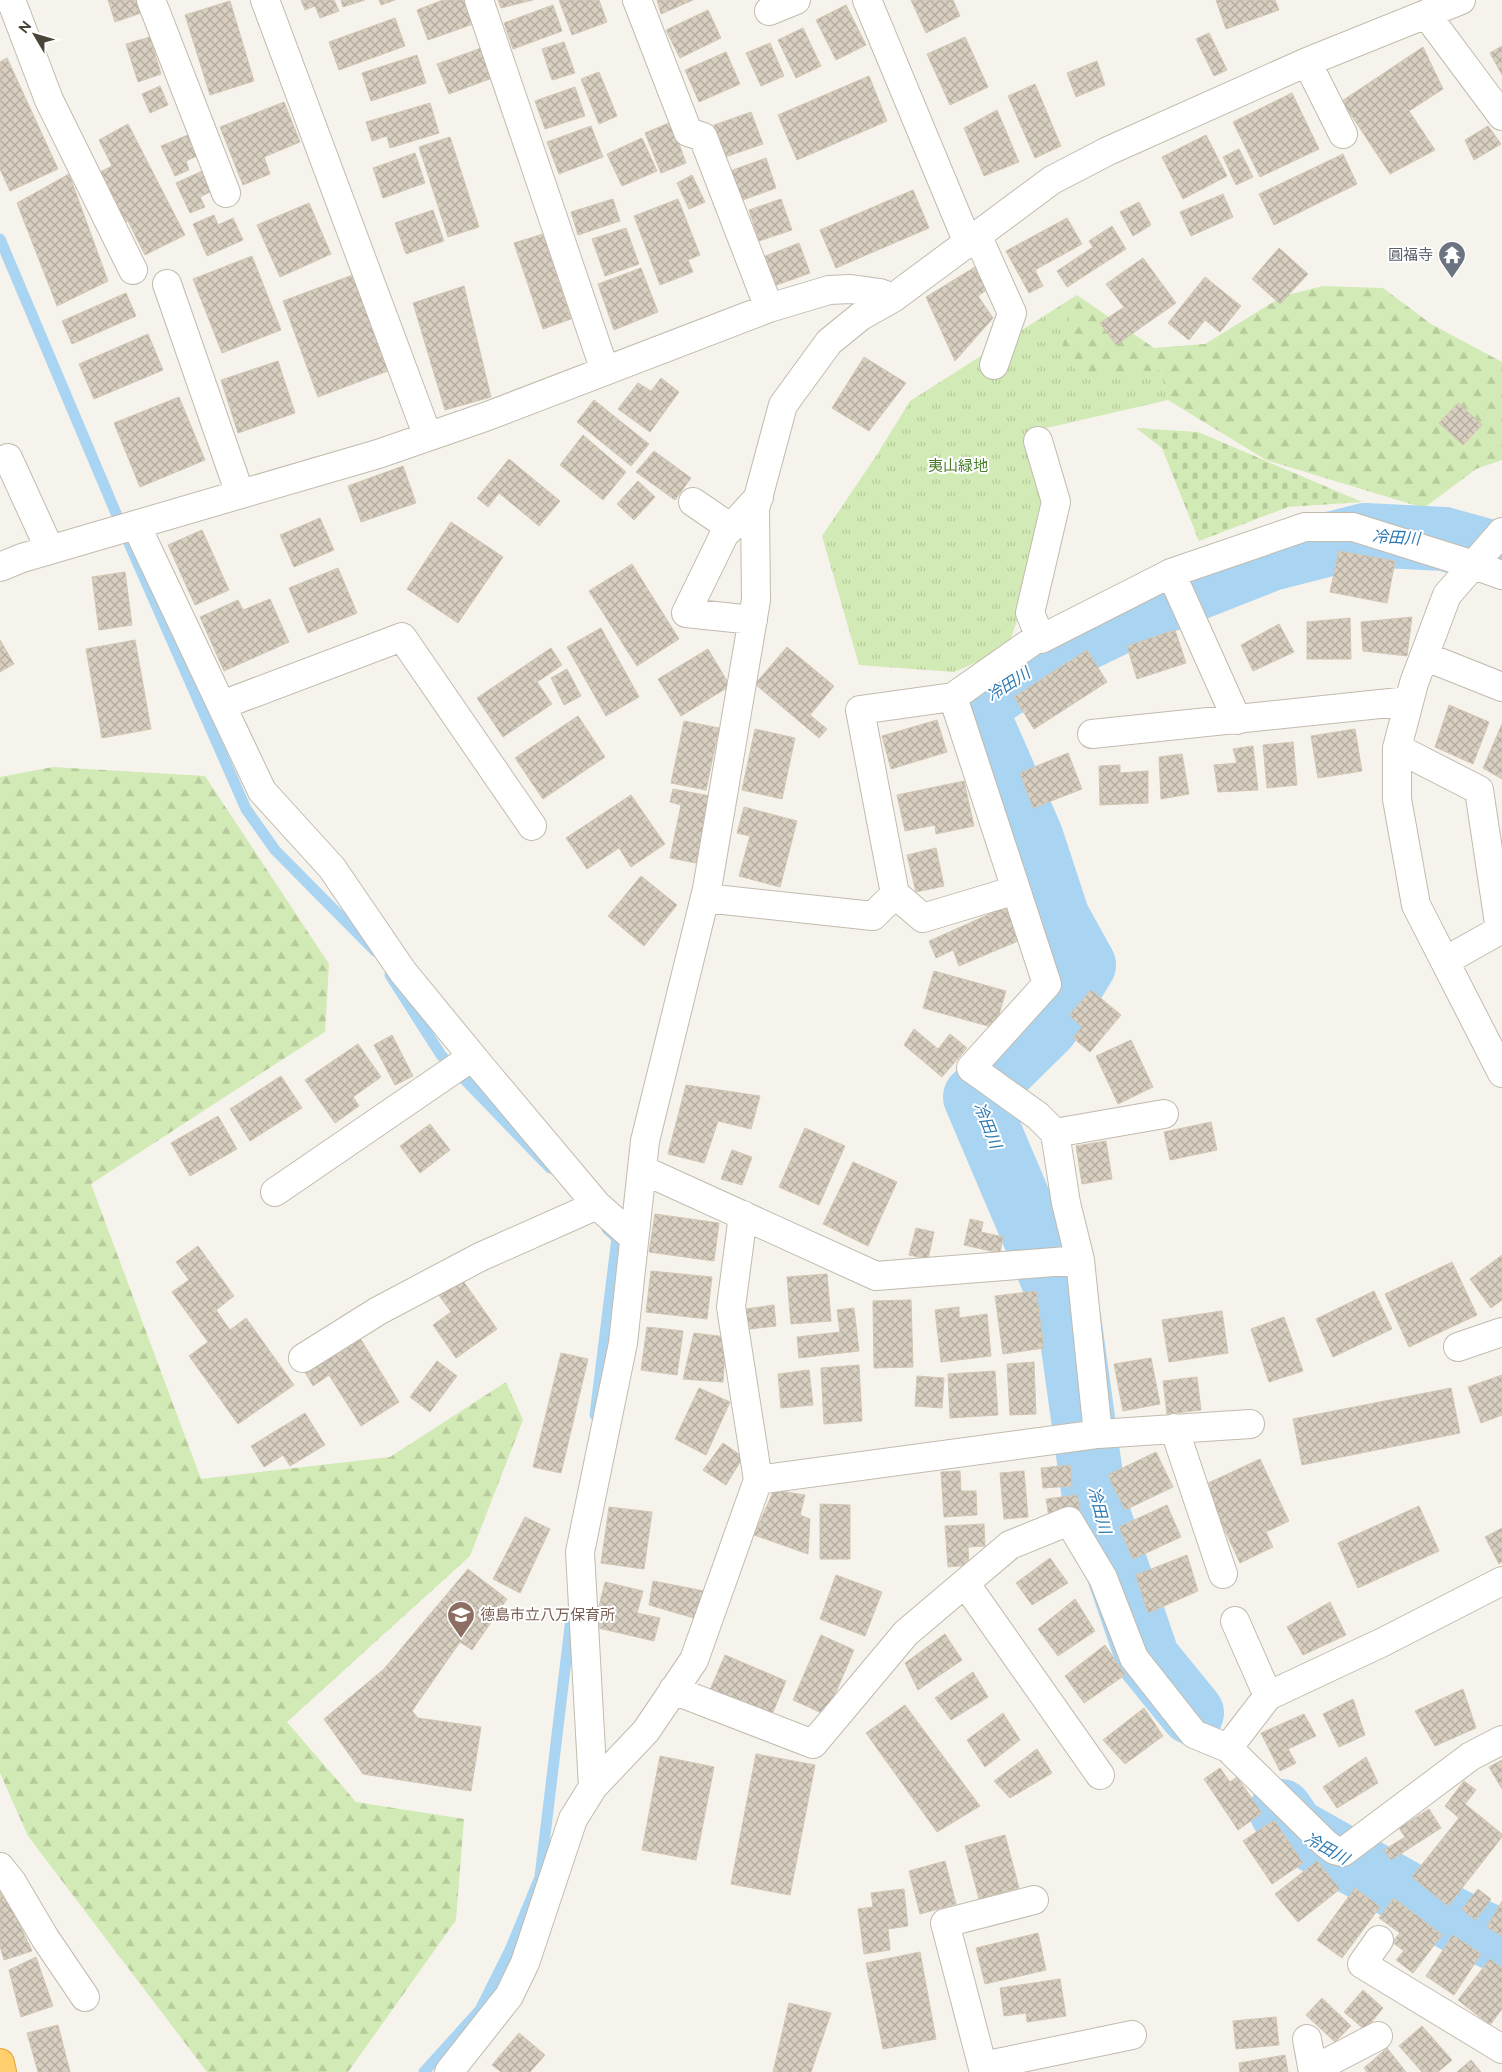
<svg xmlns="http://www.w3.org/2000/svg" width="1502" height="2072" viewBox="0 0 1502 2072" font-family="Raleway,'Noto Sans JP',sans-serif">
  <defs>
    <pattern id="grass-tufts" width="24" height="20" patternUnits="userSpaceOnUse" patternTransform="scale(1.25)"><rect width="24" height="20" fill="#d2eab5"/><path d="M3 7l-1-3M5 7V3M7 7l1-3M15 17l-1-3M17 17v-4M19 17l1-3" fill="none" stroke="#b6ca9c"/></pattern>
    <pattern id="forest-firs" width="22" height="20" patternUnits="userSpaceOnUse" patternTransform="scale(1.25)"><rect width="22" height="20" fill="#d2eab5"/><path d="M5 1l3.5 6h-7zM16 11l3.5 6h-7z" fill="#b6ca9c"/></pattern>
    <pattern id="cemetery-stones" width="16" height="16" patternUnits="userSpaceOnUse" patternTransform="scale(1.25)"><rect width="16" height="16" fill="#d2eab5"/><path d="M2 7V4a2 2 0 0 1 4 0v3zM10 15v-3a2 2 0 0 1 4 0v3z" fill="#b6ca9c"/></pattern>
    <pattern id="building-cross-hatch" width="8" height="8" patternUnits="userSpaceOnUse" patternTransform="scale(1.25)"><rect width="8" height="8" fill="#d8cfc1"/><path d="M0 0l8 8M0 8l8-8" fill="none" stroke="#b1aa9e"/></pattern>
  </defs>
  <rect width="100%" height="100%" fill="#f6f3ec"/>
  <path fill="url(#grass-tufts)" d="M1077,295l-17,59 100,16 8,30 -143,33 19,71 -24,108 -13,37 -53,23 -95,-7 -37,-129 56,-83 32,-52z"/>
  <path fill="url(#forest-firs)" d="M1323,286l60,2 48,36 71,38v98l-26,9 -52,39 -158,-48 -98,-60 -8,-30 -76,8 -24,-24 17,-59 77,53 51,-4 78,-48z
    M53,767l152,9 124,188 -4,68 -234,152 110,295 189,-22 116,-75 17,38 -53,136 -183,166 69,80 108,17 -8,101 -108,152h-141l-179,-236 -28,-63v-996z"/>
  <path fill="url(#cemetery-stones)" d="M1136,428l62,4 164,70 -74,5 -89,34 -37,-93z"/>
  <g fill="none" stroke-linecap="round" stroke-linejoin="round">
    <path stroke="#a9d4f2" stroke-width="11" d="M0,239l121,286 125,284 29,41 100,101
      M390,975l51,80 109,113
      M595,1415l22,-177 -10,-9
      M424,2072l56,-62 30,-60 30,-73 32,-267"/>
    <path stroke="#a9d4f2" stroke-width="64" d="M1192,1713l-44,-54 -53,-155 -26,-186 -94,-221 72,-71 37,-61 -26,-47 -27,-82 -57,-130 81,-53 102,-49 114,-45 94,-24 79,4 58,16
      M1281,1811l12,18 161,91 48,22"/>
  </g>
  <path fill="url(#building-cross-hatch)" stroke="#d3c7b4" d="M108,0h29l4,13 -26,9z
    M301,0h33l5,11 -19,7 -5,-12 -10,4z
    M341,0h24l-22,7z
    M379,0h16l-14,5z
    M443,0h25l8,23 -48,17 -11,-30z
    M498,0h35l-32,8z
    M559,0h40l8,22 -35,13z
    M657,0h36l-32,14z
    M911,0h42l7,16 -34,17z
    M1216,0h59l4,10 -53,19z
    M230,1l24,80 -44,14 -25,-80z
    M553,5l9,26 -49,18 -9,-26z
    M846,5l20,40 -30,15 -20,-40z
    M708,10l13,28 -41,20 -14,-28z
    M395,18l10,28 -66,24 -10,-28z
    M803,28l18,38 -25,12 -18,-38z
    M1209,33l18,37 -13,6 -18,-37z
    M150,37l11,37 -23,8 -12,-38z
    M965,37l23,50 -38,18 -23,-51z
    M564,42l11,31 -23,7 -10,-31z
    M770,43l14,33 -23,10 -15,-33z
    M1502,46v29l-12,-22z
    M484,47l11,30 -46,17 -12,-30z
    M1423,47l20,42 -34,22 26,39 -45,24 -48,-73z
    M726,52l14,32 -41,18 -14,-32z
    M417,55l9,28 -55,18 -9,-28z
    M7,58l51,111 -48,22 -10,-22v-107z
    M1097,61l8,24 -29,12 -9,-24z
    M599,72l18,44 -18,8 -18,-45z
    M869,76l18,45 -90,39 -19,-45z
    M1035,84l26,62 -26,12 -27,-62z
    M160,86l8,19 -18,8 -8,-19z
    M575,87l10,29 -40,13 -10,-28z
    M1292,93l27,56 -59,28 -27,-55z
    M284,102l16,40 -36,15 6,17 -27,11 -23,-58z
    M430,103l9,30 -49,15 -3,-12 -15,5 -6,-19z
    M997,110l22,52 -35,14 -20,-48z
    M751,112l12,32 -38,13 -11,-32z
    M671,122l15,41 -25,10 -16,-40z
    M128,124l57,111 -40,20 -17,-34 -4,2 -26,-50 14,-7 -13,-26z
    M591,126l12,31 -44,17 -12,-32z
    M1488,126l13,18 -27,16 -9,-20z
    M188,135l9,21 -11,5 3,9 -14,6 -14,-30z
    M1206,135l21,41 -44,23 -21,-42z
    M450,137l29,90 -31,10 -29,-90z
    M642,138l15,33 -35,15 -15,-32z
    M1239,149l14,28 -17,8 -13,-28z
    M415,153l10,30 -42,15 -10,-30z
    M1343,154l14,30 -83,41 -15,-31z
    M766,158l10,30 -36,13 -10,-30z
    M202,171l10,20 -12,6 5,10 -15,6 -14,-30z
    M69,174l39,107 -51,25 -40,-103z
    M692,175l13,27 -16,7 -12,-26z
    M913,190l16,38 -93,40 -16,-38z
    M1223,194l10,23 -42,19 -11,-24z
    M613,199l7,22 -42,14 -7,-23z
    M678,199l22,56 -12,5 5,12 -33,13 -26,-69z
    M781,199l11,31 -33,11 -10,-31z
    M1139,202l12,23 -18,11 -13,-24z
    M309,203l22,51 -51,23 -23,-52z
    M433,210l11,31 -38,13 -11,-31z
    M214,215l4,10 15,-7 10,22 -36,16 -14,-32z
    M1067,218l15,26 -47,26 8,16 -14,7 -23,-42z
    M1112,226l14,23 -59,38 -10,-16 36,-24 -4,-6z
    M626,228l13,36 -34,12 -13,-37z
    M543,234l28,85 -28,10 -29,-86z
    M799,243l11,30 -36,13 -11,-29z
    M1279,248l29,26 -28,30 -28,-25z
    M252,256l29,74 -59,23 -29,-74z
    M1143,258l33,45 -60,42 -16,-22 24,-16 -18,-23z
    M975,267l13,22 -10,7 15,22 -38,43 -29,-64z
    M641,268l17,44 -44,18 -16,-46z
    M358,273l35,96 -75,28 -35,-96z
    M1205,277l36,29 -21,26 -15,-12 -16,20 -21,-17z
    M464,286l27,111 -46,13 -32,-107z
    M126,293l10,23 -64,28 -10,-23z
    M148,334l15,36 -69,29 -15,-35z
    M864,357l42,26 -37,48 -37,-23z
    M278,361l17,52 -57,20 -17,-53z
    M661,378l18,14 -29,40 -32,-23 20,-26 13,8z
    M179,397l26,63 -65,27 -26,-64z
    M594,400l55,44 -18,22 -54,-44z
    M1458,403l24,22 -19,20 -24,-22z
    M583,435l43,37 -23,28 -43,-35z
    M654,451l37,27 -16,22 -39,-28z
    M509,459l51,42 -21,25 -40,-33 -11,14 -11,-9z
    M403,466l13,37 -55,19 -13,-36z
    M638,481l17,16 -21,23 -17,-16z
    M320,518l14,32 -40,17 -14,-32z
    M451,522l52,35 -45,66 -51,-34z
    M202,530l27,60 -34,15 -27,-60z
    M1339,551l56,10 -8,42 -57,-11z
    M632,564l47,75 -42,27 -48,-75z
    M338,568l19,45 -49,20 -19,-45z
    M125,572l7,53 -33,5 -7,-53z
    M270,599l19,43 -65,29 -24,-54 38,-17 5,10z
    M1412,617l-5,39 -44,-5 -2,-29z
    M1350,618l1,41h-44v-37z
    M1279,624l15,28 -41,19 -12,-26z
    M601,628l38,69 -33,19 -39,-69z
    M1175,630l11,33 -49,16 -10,-33z
    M0,640l14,24 -14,8z
    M135,640l16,89 -49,9 -16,-89z
    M787,647l47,39 -24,29 17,14 -8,9 -64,-54z
    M551,648l11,17 -25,17 15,22 -49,33 -26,-39z
    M708,649l22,37 -49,30 -23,-37z
    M1087,650l20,32 -73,47 -20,-32z
    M567,669l14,27 -17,9 -13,-27z
    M1449,705l40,17 -16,42 -38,-17z
    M578,716l27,41 -62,42 -28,-41z
    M937,720l10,32 -56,17 -9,-33z
    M684,721l35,7 -13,62 -35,-7z
    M1502,724v55l-19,-11z
    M755,729l40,9 -13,61 -40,-9z
    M1355,729l7,42 -44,7 -7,-42z
    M1293,742l4,43 -30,3 -4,-43z
    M1253,746l5,44 -40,2 -4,-27 23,-2 -4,-14z
    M1068,753l14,36 -49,19 -13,-35z
    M1182,754l7,40 -28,5 -2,-42z
    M1120,765v8l28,-2v32l-48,2 -1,-39z
    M964,781l10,45 -38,8 -1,-9 -30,6 -8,-36z
    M673,789l37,7 -14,67 -26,-5 11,-53 -11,-3z
    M631,795l34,49 -34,23 -12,-19 -32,21 -21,-31z
    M744,807l53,14 -17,66 -41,-11 11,-40 -13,-3z
    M936,848l8,38 -28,6 -9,-37z
    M641,876l36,29 -33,41 -36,-30z
    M1008,906l15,33 -64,27 -6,-16 -17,8 -7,-17z
    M934,971l72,20 -11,37 -72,-20z
    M1091,990l30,25 -31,37 -17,-14 9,-11 -13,-12z
    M914,1029l24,20 12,-15 17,14 -25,29 -38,-32z
    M392,1035l21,41 -18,9 -21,-40z
    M1131,1040l22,47 -35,17 -22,-48z
    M358,1044l23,33 -28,20 6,9 -24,17 -30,-43z
    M281,1076l21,32 -52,33 -20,-32z
    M686,1085l74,11 -9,33 -33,-8 -14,42 -36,-9z
    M218,1116l19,33 -47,27 -19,-33z
    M1211,1122l6,28 -47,10 -6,-28z
    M430,1124l20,26 -30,23 -20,-27z
    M805,1128l40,18 -26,59 -40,-18z
    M1106,1141l6,38 -30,5 -6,-38z
    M732,1150l20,7 -10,28 -21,-6z
    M853,1162l44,20 -29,64 -45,-22z
    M655,1214l64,9 -5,38 -65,-9z
    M970,1219l13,3 -2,10 22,5 -3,16 -36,-8z
    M916,1228l18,4 -6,27 -19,-4z
    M198,1246l36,50 -18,14 14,20 16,-12 48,67 -56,39 -49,-68 19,-14 -36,-50 17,-12 -13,-18z
    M1502,1255v45l-11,8 -21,-29z
    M1452,1262l25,53 -68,32 -24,-53z
    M651,1271l61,6 -5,42 -61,-7z
    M827,1274l4,47 -40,3 -4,-47z
    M461,1278l36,51 -41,29 -23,-33 18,-13 -13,-18z
    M1036,1291l8,57 -41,6 -8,-58z
    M1374,1291l18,38 -59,28 -17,-38z
    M911,1300l2,67 -39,1 -1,-67z
    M774,1305l2,21 -35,4 -3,-20z
    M959,1307v11l28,-4 4,42 -50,6 -6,-52z
    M854,1308l5,43 -60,7 -2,-21 43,-5 -3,-22z
    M1222,1311l6,42 -59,9 -7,-42z
    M1284,1317l19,54 -34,11 -18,-53z
    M647,1327l36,4 -6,44 -36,-5z
    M694,1333l32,4 -3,45 -40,-3z
    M360,1338l39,64 -38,24 -32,-51 -16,11 -8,-14z
    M561,1353l27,6 -27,114 -28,-6z
    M1151,1358l9,46 -37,7 -9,-47z
    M437,1361l20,15 -27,36 -20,-15z
    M1034,1362l2,52 -26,1 -3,-51z
    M859,1365l3,56 -38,3 -3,-56z
    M809,1370l4,35 -32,3 -3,-34z
    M995,1371l3,44 -48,3 -2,-44z
    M1502,1375v40l-21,8 -13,-36z
    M917,1376l27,2 -2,30 -27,-2z
    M1197,1377l4,33 -34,4 -4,-33z
    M699,1388l31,14 -24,53 -31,-16z
    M1451,1388l9,45 -158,32 -9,-46z
    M305,1413l20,32 -35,21 -7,-11 -19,12 -13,-21z
    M723,1443l20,14 -17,28 -23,-15z
    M1156,1452l17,35 -48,23 -17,-35z
    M1260,1459l29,62 -23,11 7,15 -33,16 -36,-78z
    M1070,1465l2,21 -29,2 -2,-20z
    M960,1471l1,20h15l1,24 -33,2 -3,-45z
    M1024,1471l4,46 -24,2 -4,-46z
    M774,1490l31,5 -5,20 10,4 -2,35 -54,-19z
    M1077,1495l3,17 -31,5 -3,-18z
    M820,1504l30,1v54h-30z
    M1167,1505l14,32 -48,22 -14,-32z
    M1419,1506l20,45 -81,37 -20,-45z
    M609,1507l43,5 -8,57 -43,-6z
    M525,1517l25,12 -30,64 -27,-14z
    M984,1524l1,22 -17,1 1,18 -21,2 -3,-41z
    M1502,1528v34l-3,2 -14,-27z
    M1187,1555l11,36 -50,22 -12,-38z
    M1050,1558l18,25 -36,22 -16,-22z
    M468,1569l39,30 -35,51 -12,-8 -48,69 6,7 63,9 -10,64 -108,-17 -39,-55 60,-50z
    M836,1575l46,17 -17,44 -45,-17z
    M653,1581l51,10 -10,27 -45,-13z
    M605,1582l38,9 -6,22 23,5 -6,23 -60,-14z
    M1075,1599l20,32 -37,25 -20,-27z
    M1330,1602l16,33 -43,20 -16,-28z
    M945,1634l17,26 -44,30 -13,-27z
    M821,1635l33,15 -28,65 -33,-15z
    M1105,1645l20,30 -41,28 -19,-27z
    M725,1655l61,26 -15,36 -61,-27z
    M973,1672l15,25 -37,23 -16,-22z
    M1463,1689l13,39 -41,18 -20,-35z
    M1353,1699l12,36 -26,12 -16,-33z
    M905,1705l75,101 -43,26 -71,-99z
    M1144,1708l19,28 -38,28 -22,-24z
    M1003,1713l17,27 -35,27 -18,-27z
    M1304,1714l12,22 -28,13 8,14 -16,8 -19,-38z
    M1037,1749l15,24 -42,25 -16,-17z
    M756,1754l59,11 -25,130 -59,-11z
    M660,1756l54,11 -18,93 -54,-10z
    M1366,1757l12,26 -41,25 -14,-21z
    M1502,1760v29l-13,-22z
    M1220,1768l10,14 7,-5 25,36 -24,17 -34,-51z
    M1464,1781l12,9 -11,14 37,30v3l-54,69 -36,-29 47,-59 -14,-12z
    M1429,1809l12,19 -50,32 -7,-10 21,-13 -6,-9z
    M1274,1820l29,43 -31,21 -29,-43z
    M1005,1835l14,53 -40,11 -14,-53z
    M945,1861l11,43 -36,10 -11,-43z
    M1317,1861l23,28 -42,33 -23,-28z
    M0,1883l32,68 -28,9 -4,-14z
    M1355,1888l25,19 -38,51 -25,-18z
    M904,1889l4,37 -20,3 2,21 -26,4 -6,-45 15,-2 -2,-14z
    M1478,1889l13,10 -16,21 -13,-11z
    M1394,1898l48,37 -29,38 -17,-13 8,-9 -12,-9 8,-9 -21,-15z
    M1502,1901v35l-15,-9z
    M1038,1933l8,37 -61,14 -9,-36z
    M1453,1935l28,19 -27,41 -28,-19z
    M920,1952l16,87 -53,10 -17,-86z
    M36,1957l17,49 -32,11 -12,-47z
    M1490,1959l12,9v41l-12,16 -32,-25z
    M1060,1979l6,37 -39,6 -1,-9 -22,3 -4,-28z
    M1363,1990l20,18 -18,22 -21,-18z
    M1322,1998l29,28 -16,16 -29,-27z
    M789,2003l42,10 -20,59h-38z
    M1276,2017l3,28 -43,4 -3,-28z
    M58,2025l12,47h-32l-11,-39z
    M1422,2026l30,34 -14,12h-16l-23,-26z
    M519,2033l26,22 -15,17h-29l-9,-7z
    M1387,2048l19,24h-39l-3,-4z
    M1285,2055l3,17h-48l-1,-9z
    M1471,2060l10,12h-24z"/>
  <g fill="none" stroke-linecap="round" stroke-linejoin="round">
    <defs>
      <path id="minor" d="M11,0l38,100 84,170
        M151,0l75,193
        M265,0l163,437
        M479,0l126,371
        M637,0l51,132 15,5 66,171
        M867,0l101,243
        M769,11l27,-11
        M1426,14l76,102
        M1307,62l36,72
        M977,235l35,78 -18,52
        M167,284l73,210
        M1038,441l18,61 -26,111 11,26 130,-66
        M8,458l42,92
        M693,502l38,26
        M136,525l126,266 70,77 71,104 78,95 116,138 36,32
        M1502,532l-55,63 -33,88 -17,65v51l19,106 86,168
        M0,567l22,-9 356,-104 107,-37 284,-109 60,-18 22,-1 29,4 13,5 159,-118 56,-29 199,-89 154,-62
        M753,620l-67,-7 38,-78 35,-38
        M1424,656l78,31
        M222,705l180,-68 130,189
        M1237,720l-66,-147 134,-46h48l121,38 28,10
        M1092,734l317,-33
        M1397,748l82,42 21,140 -55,31
        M895,894l28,24 93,-28
        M705,898l168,18 22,-22 -35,-184 93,-13
        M1055,1133l109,-19
        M643,1170l233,106 204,-16 -14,-57 -11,-70 -17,-17 -67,-48 76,-84 -94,-287 87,-61
        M275,1192l197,-135
        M743,1215l-12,92 27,173
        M1458,1347l44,-15
        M303,1358l75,-47 102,-54 117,-52
        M1174,1428l49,146
        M1098,1434l152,-10
        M965,1583l135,192
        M1235,1621l33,75
        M673,1690l140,54 93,-111 104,-88 59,-24 34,57 31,80 60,76 34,14 40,-52 115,-54 119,-61
        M1228,1748l97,95 9,7 9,2 128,-96 31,-16
        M593,1787l53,-56 48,-71 64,-180 340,-46 -18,-174
        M0,1867l12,15 33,56 40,59
        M1379,1940l-17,24 140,85
        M1307,2039l6,33
        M983,2066l149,-31
        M1313,2070l65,-34
        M449,2072l60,-76 16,-33 48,-144 20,-32 -13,-235 43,-209 22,-202 62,-252 49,-289 -1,-91 28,-104 46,-63 32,-26 32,-18
        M984,2072l-39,-149 89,-23"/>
      <path id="highway" d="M0,2063l2,9"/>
    </defs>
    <use href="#minor" stroke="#c2bbae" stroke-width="30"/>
    <use href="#highway" stroke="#e0a43c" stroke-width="30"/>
    <use href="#minor" stroke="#fff" stroke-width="28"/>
    <use href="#highway" stroke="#ffcf6e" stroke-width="28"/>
  </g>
  <defs>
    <symbol id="temple-pin" viewBox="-11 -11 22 30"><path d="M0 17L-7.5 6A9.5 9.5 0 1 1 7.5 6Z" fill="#6b7280" stroke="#fff"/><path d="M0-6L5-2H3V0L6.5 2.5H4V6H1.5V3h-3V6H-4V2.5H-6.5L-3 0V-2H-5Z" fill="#fff"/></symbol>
    <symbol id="school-pin" viewBox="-11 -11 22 30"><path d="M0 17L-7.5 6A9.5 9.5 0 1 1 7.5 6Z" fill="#8d6e63" stroke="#fff"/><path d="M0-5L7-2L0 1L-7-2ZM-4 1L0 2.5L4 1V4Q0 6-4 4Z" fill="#fff"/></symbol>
  </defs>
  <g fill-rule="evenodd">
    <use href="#temple-pin" x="1436" y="239" width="32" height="43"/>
    <use href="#school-pin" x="445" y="1599" width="32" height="43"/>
  </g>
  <g text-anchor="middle" stroke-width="4" stroke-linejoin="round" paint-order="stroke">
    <g font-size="15" fill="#5b616d" stroke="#fff" text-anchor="end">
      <text x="1433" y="260">圓福寺</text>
    </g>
    <g font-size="15" fill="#4a7f2a" stroke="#fff">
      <text x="958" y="471">夷山緑地</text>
    </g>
    <g font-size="15" fill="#785e54" stroke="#fff" text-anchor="start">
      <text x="480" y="1620">徳島市立八万保育所</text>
    </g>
    <g font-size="16" font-style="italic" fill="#2e7ab2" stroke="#fff">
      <text transform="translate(1396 537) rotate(3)" y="6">冷田川</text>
      <text transform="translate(1008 684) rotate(-33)" y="6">冷田川</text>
      <text transform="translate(988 1125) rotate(68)" y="6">冷田川</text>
      <text transform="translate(1100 1510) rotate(75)" y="6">冷田川</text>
      <text transform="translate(1327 1848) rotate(29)" y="6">冷田川</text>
    </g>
  </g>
  <g transform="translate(35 35) rotate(308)" stroke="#ffffff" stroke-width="4" paint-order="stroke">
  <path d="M0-4L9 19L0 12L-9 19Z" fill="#4b4439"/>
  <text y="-8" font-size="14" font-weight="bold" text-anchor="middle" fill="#4b4439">N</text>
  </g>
</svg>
